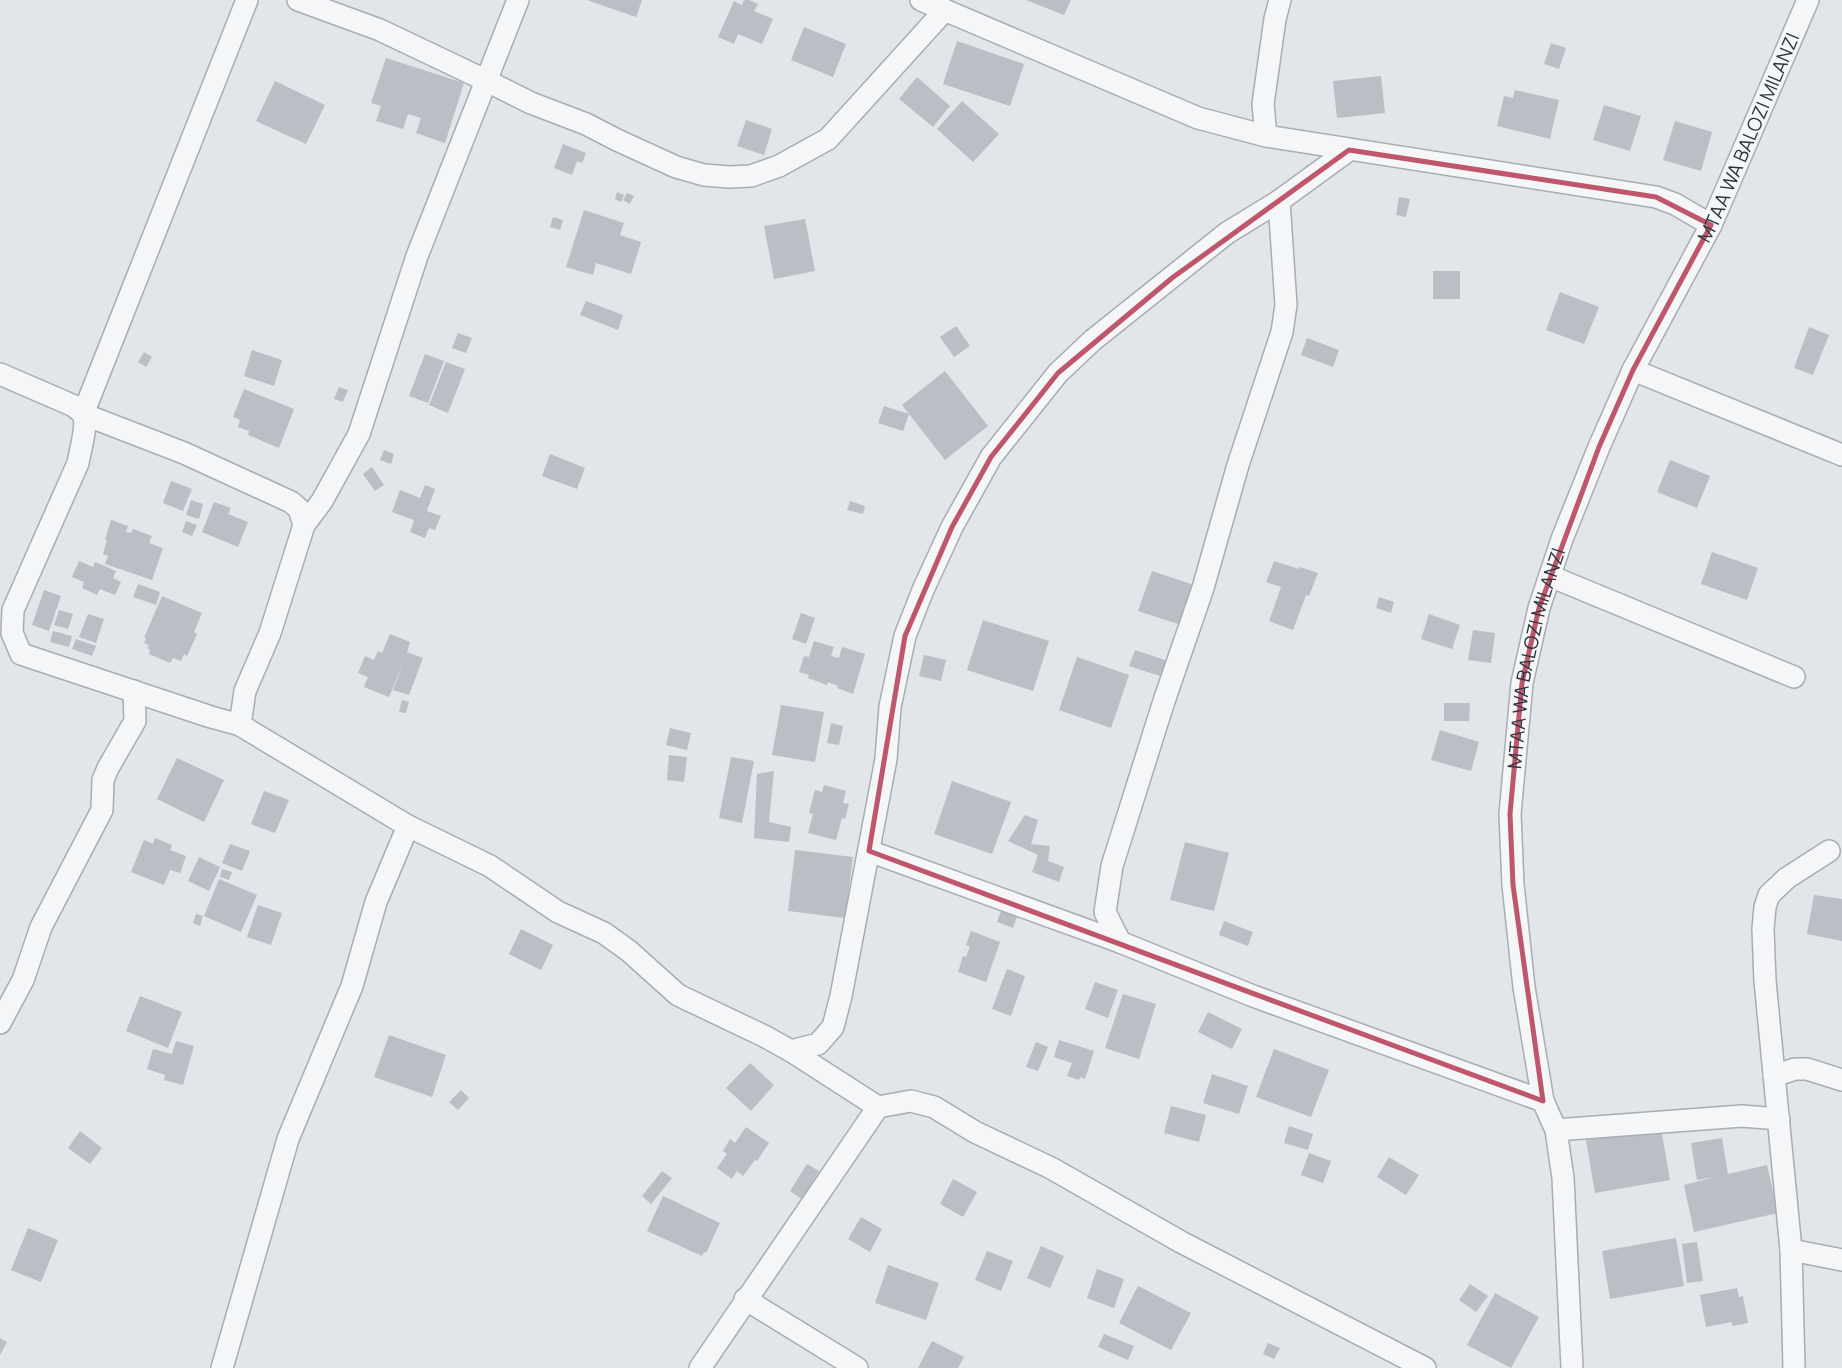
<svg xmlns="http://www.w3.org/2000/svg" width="1842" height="1368" viewBox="0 0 1842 1368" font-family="Manrope,sans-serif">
  <rect width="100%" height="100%" fill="#e2e5e9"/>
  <path fill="#babec5" d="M587,0h55l-6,17z
    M744,0h5l9,4 -4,7 19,8 -11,25 -24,-10 -4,10 -16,-7 16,-36 8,4z
    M1026,0h45l-7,15z
    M804,27l42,17 -13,33 -42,-17z
    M957,41l67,23 -14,42 -67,-22z
    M1551,43l15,5 -7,21 -15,-5z
    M386,58l78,25 -19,60 -29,-10 5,-15 -13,-4 -5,15 -27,-8 5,-15 -10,-3z
    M1381,76l4,37 -48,5 -4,-37z
    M917,77l33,29 -17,21 -34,-28z
    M275,81l50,24 -19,39 -50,-23z
    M1515,90l44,10 -9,39 -53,-13 7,-30 9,2z
    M962,101l37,33 -26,28 -36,-33z
    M1604,105l37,11 -11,35 -37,-11z
    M746,120l26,9 -8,26 -27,-9z
    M1675,121l37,11 -11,39 -38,-11z
    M563,144l23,9 -4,10 -5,-2 -5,14 -18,-7z
    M617,192l7,3 -3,7 -6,-3z
    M627,193l7,3 -4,8 -7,-4z
    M1399,197l11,2 -4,18 -10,-2z
    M584,210l40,13 -4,12 21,7 -10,32 -35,-11 -3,12 -27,-8z
    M553,217l10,3 -3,10 -10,-3z
    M805,219l10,52 -41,8 -10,-53z
    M1433,271h27v28h-27z
    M1560,292l39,15 -15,37 -38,-14z
    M586,301l37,14 -5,15 -38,-15z
    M956,326l14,20 -16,11 -14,-20z
    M1809,327l20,8 -16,40 -19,-7z
    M458,333l14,5 -6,15 -14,-5z
    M1307,338l32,12 -6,17 -32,-12z
    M252,350l30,10 -8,26 -30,-10z
    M144,352l8,5 -6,10 -8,-5z
    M425,354l19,7 -16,42 -19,-7z
    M446,362l19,7 -17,44 -19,-8z
    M945,371l43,55 -43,34 -43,-55z
    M339,387l9,3 -5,12 -9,-3z
    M244,389l50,20 -15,39 -31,-13 1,-4 -11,-4 2,-7 -7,-3z
    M884,406l25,8 -6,17 -25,-8z
    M384,450l10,4 -3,10 -11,-4z
    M550,454l35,14 -8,21 -35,-13z
    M1670,460l40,16 -13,32 -40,-16z
    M372,467l12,18 -9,6 -12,-17z
    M171,481l21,8 -9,22 -20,-8z
    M425,485l10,4 -8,22 14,5 -6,14 -6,-2 -4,10 -15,-6 4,-12 -22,-8 8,-22 20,8z
    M191,500l12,4 -4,15 -13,-4z
    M850,501l15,5 -2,8 -16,-4z
    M214,502l17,6 -3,6 20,8 -10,25 -36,-15z
    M111,520l17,6 -2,6 5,1 2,-4 19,7 -3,7 14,5 -11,32 -47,-16 3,-8 -5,-2 4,-14 -2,-1z
    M186,521l11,4 -5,11 -10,-4z
    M1712,552l46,16 -11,32 -46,-16z
    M79,561l14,6 2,-5 21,9 -3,7 8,4 -6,13 -15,-6 -3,6 -15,-7 2,-6 -12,-5z
    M1274,561l25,8 1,-2 18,6 -9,23 -3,-1 -13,35 -24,-9 12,-34 -15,-5z
    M1152,571l42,14 -13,40 -43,-14z
    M138,584l22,8 -4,13 -23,-8z
    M44,590l17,6 -12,35 -17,-6z
    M162,596l40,17 -8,19 3,2 -10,22 -3,-2 -3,7 -8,-3 -3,5 -21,-9 1,-4 -3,-2 2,-3 -5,-2 2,-5h-2z
    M1379,597l15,5 -3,11 -15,-5z
    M59,610l14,4 -5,15 -14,-4z
    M801,613l14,5 -9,26 -14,-5z
    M88,614l16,5 -8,24 -17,-6z
    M1429,614l31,11 -8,24 -31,-10z
    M983,620l66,21 -16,50 -66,-21z
    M1473,630l22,3 -4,30 -23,-3z
    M53,631l19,5 -3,11 -19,-5z
    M390,634l20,8 -3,10 16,6 -14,37 -16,-5 12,-31 -16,38 -25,-10 4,-10 -10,-4 7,-17 9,4 4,-9 4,2z
    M76,639l20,7 -4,10 -20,-7z
    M814,641l20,6 -3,9 8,2 3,-11 23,7 -12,40 -16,-6 1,-2 -10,-4 -1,3 -19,-7 1,-3 -10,-3 5,-16 5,1z
    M1135,650l33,11 -5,16 -34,-11z
    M924,655l22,5 -5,21 -22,-5z
    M1077,657l52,18 -18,53 -52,-18z
    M402,700l7,2 -3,11 -7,-1z
    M1444,703h26l-1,18h-25z
    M781,705l43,7 -9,50 -43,-7z
    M831,723l12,3 -4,19 -12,-2z
    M670,728l21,5 -4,17 -21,-5z
    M1440,730l39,12 -8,29 -40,-11z
    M669,755l18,2 -3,25 -17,-2z
    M731,757l23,4 -12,62 -23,-5z
    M177,758l47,22 -20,42 -47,-23z
    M774,771l-5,51 22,5 -2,15 -35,-4 3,-64z
    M952,781l59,21 -19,52 -58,-20z
    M824,785l22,6 -3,12 6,1 -4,15 -3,-1 -6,22 -28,-7 5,-19 -4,-1 6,-23 7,2z
    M264,791l25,9 -14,33 -24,-9z
    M1025,815l13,5 -7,24 19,2 -2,15 16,6 -5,15 -27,-10 6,-17 -30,-14z
    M155,838l17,7 -2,5 16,6 -6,17 -10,-3 -6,15 -33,-13 13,-32 9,4z
    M1185,842l44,11 -15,58 -44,-11z
    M230,844l20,7 -8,20 -20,-8z
    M795,850l58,7 -8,61 -57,-7z
    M199,857l21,10 -11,24 -21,-10z
    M222,869l10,3 -3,8 -9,-3z
    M219,879l38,16 -16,37 -37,-16z
    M1814,895l28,4v42l-35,-7z
    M1004,902l16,6 -7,20 -16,-6z
    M258,905l24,8 -11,32 -24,-8z
    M196,914l7,2 -3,10 -7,-3z
    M1224,921l29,11 -5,14 -29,-11z
    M521,929l32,16 -12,25 -32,-16z
    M971,931l29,11 -14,40 -28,-10 5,-16 3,1 4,-10 -4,-2z
    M1007,969l18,7 -14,40 -19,-7z
    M1095,982l23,8 -10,28 -23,-9z
    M1123,994l33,10 -17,55 -34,-11z
    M140,996l42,16 -14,36 -42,-17z
    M1208,1012l34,17 -10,20 -34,-17z
    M389,1035l57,20 -14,42 -58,-20z
    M1059,1040l35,11 -9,28 -5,-2 -1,3 -12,-4 5,-13 -18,-6z
    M176,1041l18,5 -11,39 -19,-5 1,-5 -18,-6 6,-20 19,5z
    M1036,1042l12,5 -10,24 -12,-4z
    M1274,1049l55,21 -18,47 -55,-20z
    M750,1063l24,22 -23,26 -25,-23z
    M1212,1074l36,12 -9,28 -36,-11z
    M461,1090l8,8 -11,12 -9,-8z
    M1171,1106l35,9 -7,27 -35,-9z
    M1289,1126l24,8 -5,16 -24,-7z
    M746,1127l23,16 -12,18 -2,-1 -12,16 -6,-5 -5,8 -15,-11 10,-14 -4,-3 7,-12 5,4z
    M1661,1128l9,52 -75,13 -9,-53z
    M80,1131l22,17 -12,16 -22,-16z
    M1722,1138l6,36 39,-9 11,48 -84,19 -10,-47 31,-8 -18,3 -6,-37z
    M1309,1153l22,8 -8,22 -22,-8z
    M1389,1157l30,18 -13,20 -29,-18z
    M807,1164l12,7 -17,28 -12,-8z
    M662,1171l10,7 -21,26 -9,-8z
    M953,1179l24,13 -14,25 -23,-13z
    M663,1196l57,27 -14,30 -2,-1 -2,4 -55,-25z
    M861,1217l21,12 -12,23 -22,-13z
    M28,1228l30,12 -17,42 -30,-12z
    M1676,1238l8,48 -74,13 -8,-48z
    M1697,1242l6,39 -16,2 -5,-39z
    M1041,1246l23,10 -14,32 -23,-10z
    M987,1251l26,10 -12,30 -26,-11z
    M888,1265l51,18 -13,37 -51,-17z
    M1097,1269l27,10 -10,29 -27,-10z
    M1470,1284l18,12 -12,16 -17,-12z
    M1138,1286l53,27 -20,37 -52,-27z
    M1737,1288l2,9 4,-1 5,27 -16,3v-4l-26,5 -6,-32z
    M1495,1293l44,24 -28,51 -44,-23z
    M1104,1334l30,12 -6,14 -30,-13z
    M0,1338l7,4 -7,13z
    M932,1341l32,16 -6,11h-40z
    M1268,1343l12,5 -6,11 -11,-5z"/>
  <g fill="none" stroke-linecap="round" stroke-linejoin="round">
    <defs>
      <g id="minor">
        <path d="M247,0l-164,414 101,39 107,49 8,7 5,16"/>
        <path d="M298,0l82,30 105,50 46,23 55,21 31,16 59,27 28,8 25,2 22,-1 28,-10 49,-27 117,-129"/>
        <path d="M921,0l277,118 68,18 390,61 19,7 36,21"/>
        <path d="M1266,136l-3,-32 12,-85 5,-19"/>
        <path d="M1633,370l209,85"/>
        <path d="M0,374l74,32c3,3 7,5 9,9 5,10 -3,36 -5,48l-65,147 -1,23 9,21 190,63 29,8 168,101 82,40 68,46 46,21 25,18 49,44 86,41 27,15 27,-7 15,-17 8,-31 45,-237 4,-52 15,-71 18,-46 29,-63 39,-70 67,-84 35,-33 134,-107 52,-32 70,-51"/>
        <path d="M1550,576l244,101"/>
        <path d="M240,725l5,-34 25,-58 34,-108 18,-24 37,-67 58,-178 101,-256"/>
        <path d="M869,851l251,91 133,54 290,105"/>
        <path d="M1120,942l-15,-30 7,-46 52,-165 39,-113 35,-123 44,-133 4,-27 -7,-104"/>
        <path d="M0,1023l23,-43 18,-53 61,-117 1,-30 5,-12 27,-47 -1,-30"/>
        <path d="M791,1051l87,56"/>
        <path d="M1774,1076l21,-7h12l35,11"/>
        <path d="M1556,1130l186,-14 37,3"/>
        <path d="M1791,1250l51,10"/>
        <path d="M745,1299l112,69"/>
        <path d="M222,1368l66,-229 64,-153 24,-84 32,-76"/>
        <path d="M700,1368l178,-261 33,-6 23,6 41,25 76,36 130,74 244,126"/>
        <path id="s1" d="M1572,1368l-9,-190 -7,-48 -13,-29 -19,-114 -11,-102 -3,-71 12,-131 17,-75 23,-69 37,-92 34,-77 78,-145 97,-225"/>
        <path d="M1794,1368l-3,-118 -26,-269 -2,-52 2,-22 4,-12 18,-17 42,-27"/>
      </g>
    </defs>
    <use href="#minor" stroke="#a8acb3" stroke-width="24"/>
    <use href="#minor" stroke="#f4f6f7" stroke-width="21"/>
  </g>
  <path fill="none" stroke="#bf566b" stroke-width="5" stroke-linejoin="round" d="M1349,150l307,47 55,28 -78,145 -34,77 -60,161 -17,75 -12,131 3,71 30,216 -674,-250 36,-215 47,-109 39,-70 67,-84 114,-95z"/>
  <g text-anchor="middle" stroke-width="5" stroke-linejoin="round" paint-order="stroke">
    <g font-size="19" fill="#2c343f" stroke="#f1f4f6">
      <text dy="7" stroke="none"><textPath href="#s1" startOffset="1284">MTAA WA BALOZI MILANZI</textPath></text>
      <text dy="7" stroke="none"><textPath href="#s1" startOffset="718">MTAA WA BALOZI MILANZI</textPath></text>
    </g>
  </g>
</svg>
